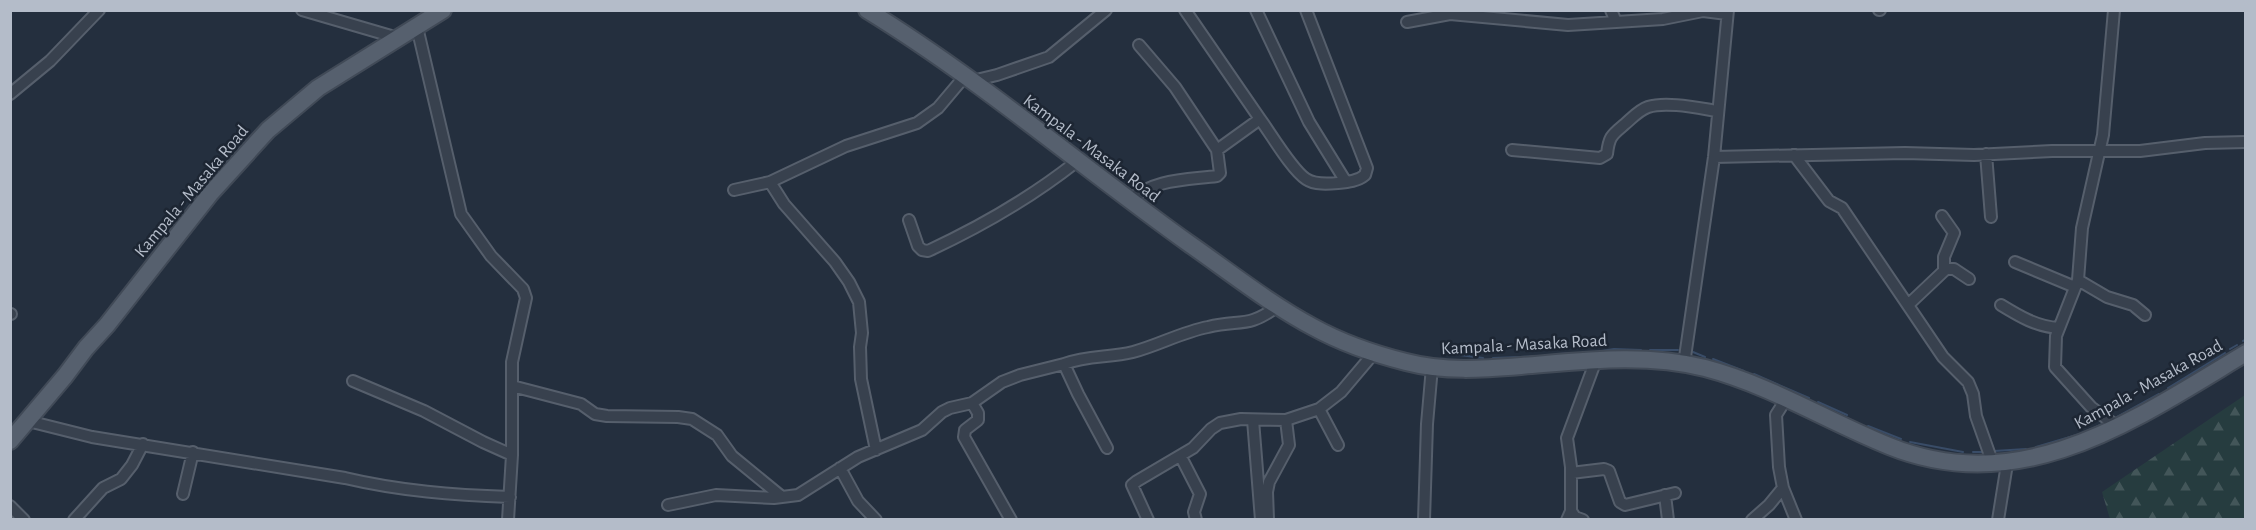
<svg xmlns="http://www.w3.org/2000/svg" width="2256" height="530" viewBox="0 0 2256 530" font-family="'Alegreya Sans',sans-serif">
  <defs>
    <pattern id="forest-firs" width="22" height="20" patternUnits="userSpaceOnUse" patternTransform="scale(1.5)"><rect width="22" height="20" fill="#263c3f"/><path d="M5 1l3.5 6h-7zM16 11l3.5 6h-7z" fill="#435659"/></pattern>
  </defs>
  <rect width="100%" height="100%" fill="#242f3e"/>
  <path fill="url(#forest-firs)" d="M2245,395v124h-135l-8,-27z"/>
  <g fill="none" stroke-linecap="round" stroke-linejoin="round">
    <path stroke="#394c67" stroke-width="2" d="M2243,341l3,-2
      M2230,349l7,-4
      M1650,350h28
      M1596,352l18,-3 27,1
      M1693,352l12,5
      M1452,354l31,4
      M1559,354l15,-1
      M1493,358l51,-2
      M1713,359l31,12
      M1754,374l55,24
      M2168,388l57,-35
      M1818,402l29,13
      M2117,417l42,-23
      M1868,426l33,13
      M1910,442l53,10
      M2036,447l44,-13 25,-11
      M1994,451l32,-2
      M1973,452h9"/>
    <defs>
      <path id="street" d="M302,10l96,28
        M1185,10l75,109 -43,31
        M1256,10l53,112 37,60
        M1611,10l5,12 47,-3 40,-8 24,3
        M1879,10h1
        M2114,10l-11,125 -21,93 -4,52 -22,56 -1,31 36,40 27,20
        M1407,22l43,-8 118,11 48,-3
        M417,27l44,187 30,42 32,33 3,9 -14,64v93l-4,65
        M972,81l25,-6 52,-18 57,-47
        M10,94l40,-33 49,-51
        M1260,119c11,15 32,51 46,60 9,6 22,5 32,4 10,-1 20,-2 27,-8l2,-7 -61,-158
        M1512,150l88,8 7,-4c2,-18 5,-19 18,-30 7,-6 14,-14 23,-17 18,-6 50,1 69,4
        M1986,154l5,63
        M1794,155l35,46 13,7 101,149 25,25 5,12 3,22 17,48
        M1714,157l191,-4 69,2 78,-4h88l65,-8 41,-1
        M770,182l14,22 51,58 14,20 10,20 3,31 -2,14 1,32 15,71
        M734,190l36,-8 76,-36 71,-23 21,-15 27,-32
        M1129,201c24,-22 57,-21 88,-25l3,-3 -3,-23 -42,-63 -36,-42
        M1942,216l12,17 -10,24v14
        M909,220l9,26 4,4 6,1c54,-25 101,-52 148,-89
        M2015,262l60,25
        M2078,280l29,17 26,8 12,10
        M1909,304l37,-35h8l15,10
        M2001,305c18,11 36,22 58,23
        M10,314h1
        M1684,364l30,-207 14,-147
        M353,381l71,30 59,31 29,13
        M512,386l69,18 14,10 12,2 71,1 14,2 25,16 15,21 50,41
        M1786,399l-10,16 3,52 4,21 13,32
        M972,403l6,10v7l-13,10 -1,7 47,83
        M1319,409l19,36
        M1253,420l8,100
        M28,421l64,16 253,41c55,13 109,17 165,19
        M1107,448l-29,-54 -14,-30c24,-9 45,-6 69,-12 26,-7 49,-20 75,-25 33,-8 39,2 70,-21
        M1181,457l19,37 -6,18 2,8
        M840,468l18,33 18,19
        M1571,473l33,-4 5,2 11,31 5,3 50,-12
        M183,494l10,-42
        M1665,495l3,25
        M668,505l48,-10 58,3 24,-3 60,-38 64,-27 20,-18 8,-4 22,-5 30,-21 18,-7 44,-11
        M10,506l14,14
        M1571,511l4,6 8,3
        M1268,519l-1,-27 2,-10 20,-37 -3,-25
        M74,520l29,-32 18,-9 11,-14 11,-21
        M1148,520l-16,-35 5,-4 56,-33 18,-19 9,-6 21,-4 45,1 33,-11 22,-17 33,-39
        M1424,520l3,-96 5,-57
        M1567,520l4,-9v-44l-4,-29 29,-78
        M1752,520l17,-15 14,-17
        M1998,520l9,-56"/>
      <path id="primary" d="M867,10c114,70 216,158 324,235 40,28 79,59 122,82 29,16 61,27 93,35 38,10 77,7 115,4 62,-5 123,-13 184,2 65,17 122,53 184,78 133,54 247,-27 357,-93
        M10,441l55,-65 21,-28 21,-23 103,-131 58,-64 50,-42 125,-78"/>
    </defs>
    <use href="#street" stroke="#565f6c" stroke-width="14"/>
    <use href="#primary" stroke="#414a57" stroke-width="20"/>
    <use href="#street" stroke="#38414e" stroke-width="10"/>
    <use href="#primary" stroke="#56606e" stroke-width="16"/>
  </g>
  <g text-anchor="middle" stroke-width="5" stroke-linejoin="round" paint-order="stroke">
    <g font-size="18" fill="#b4bcc9" stroke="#1d2633">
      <text transform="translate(1092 148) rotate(37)" y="6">Kampala - Masaka Road</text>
      <text transform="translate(191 191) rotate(-50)" y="6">Kampala - Masaka Road</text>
      <text transform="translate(1524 344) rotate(-3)" y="6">Kampala - Masaka Road</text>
      <text transform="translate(2148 384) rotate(-29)" y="6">Kampala - Masaka Road</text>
    </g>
  </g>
  <rect width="2256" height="530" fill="none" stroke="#b4bcc9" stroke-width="24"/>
</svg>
